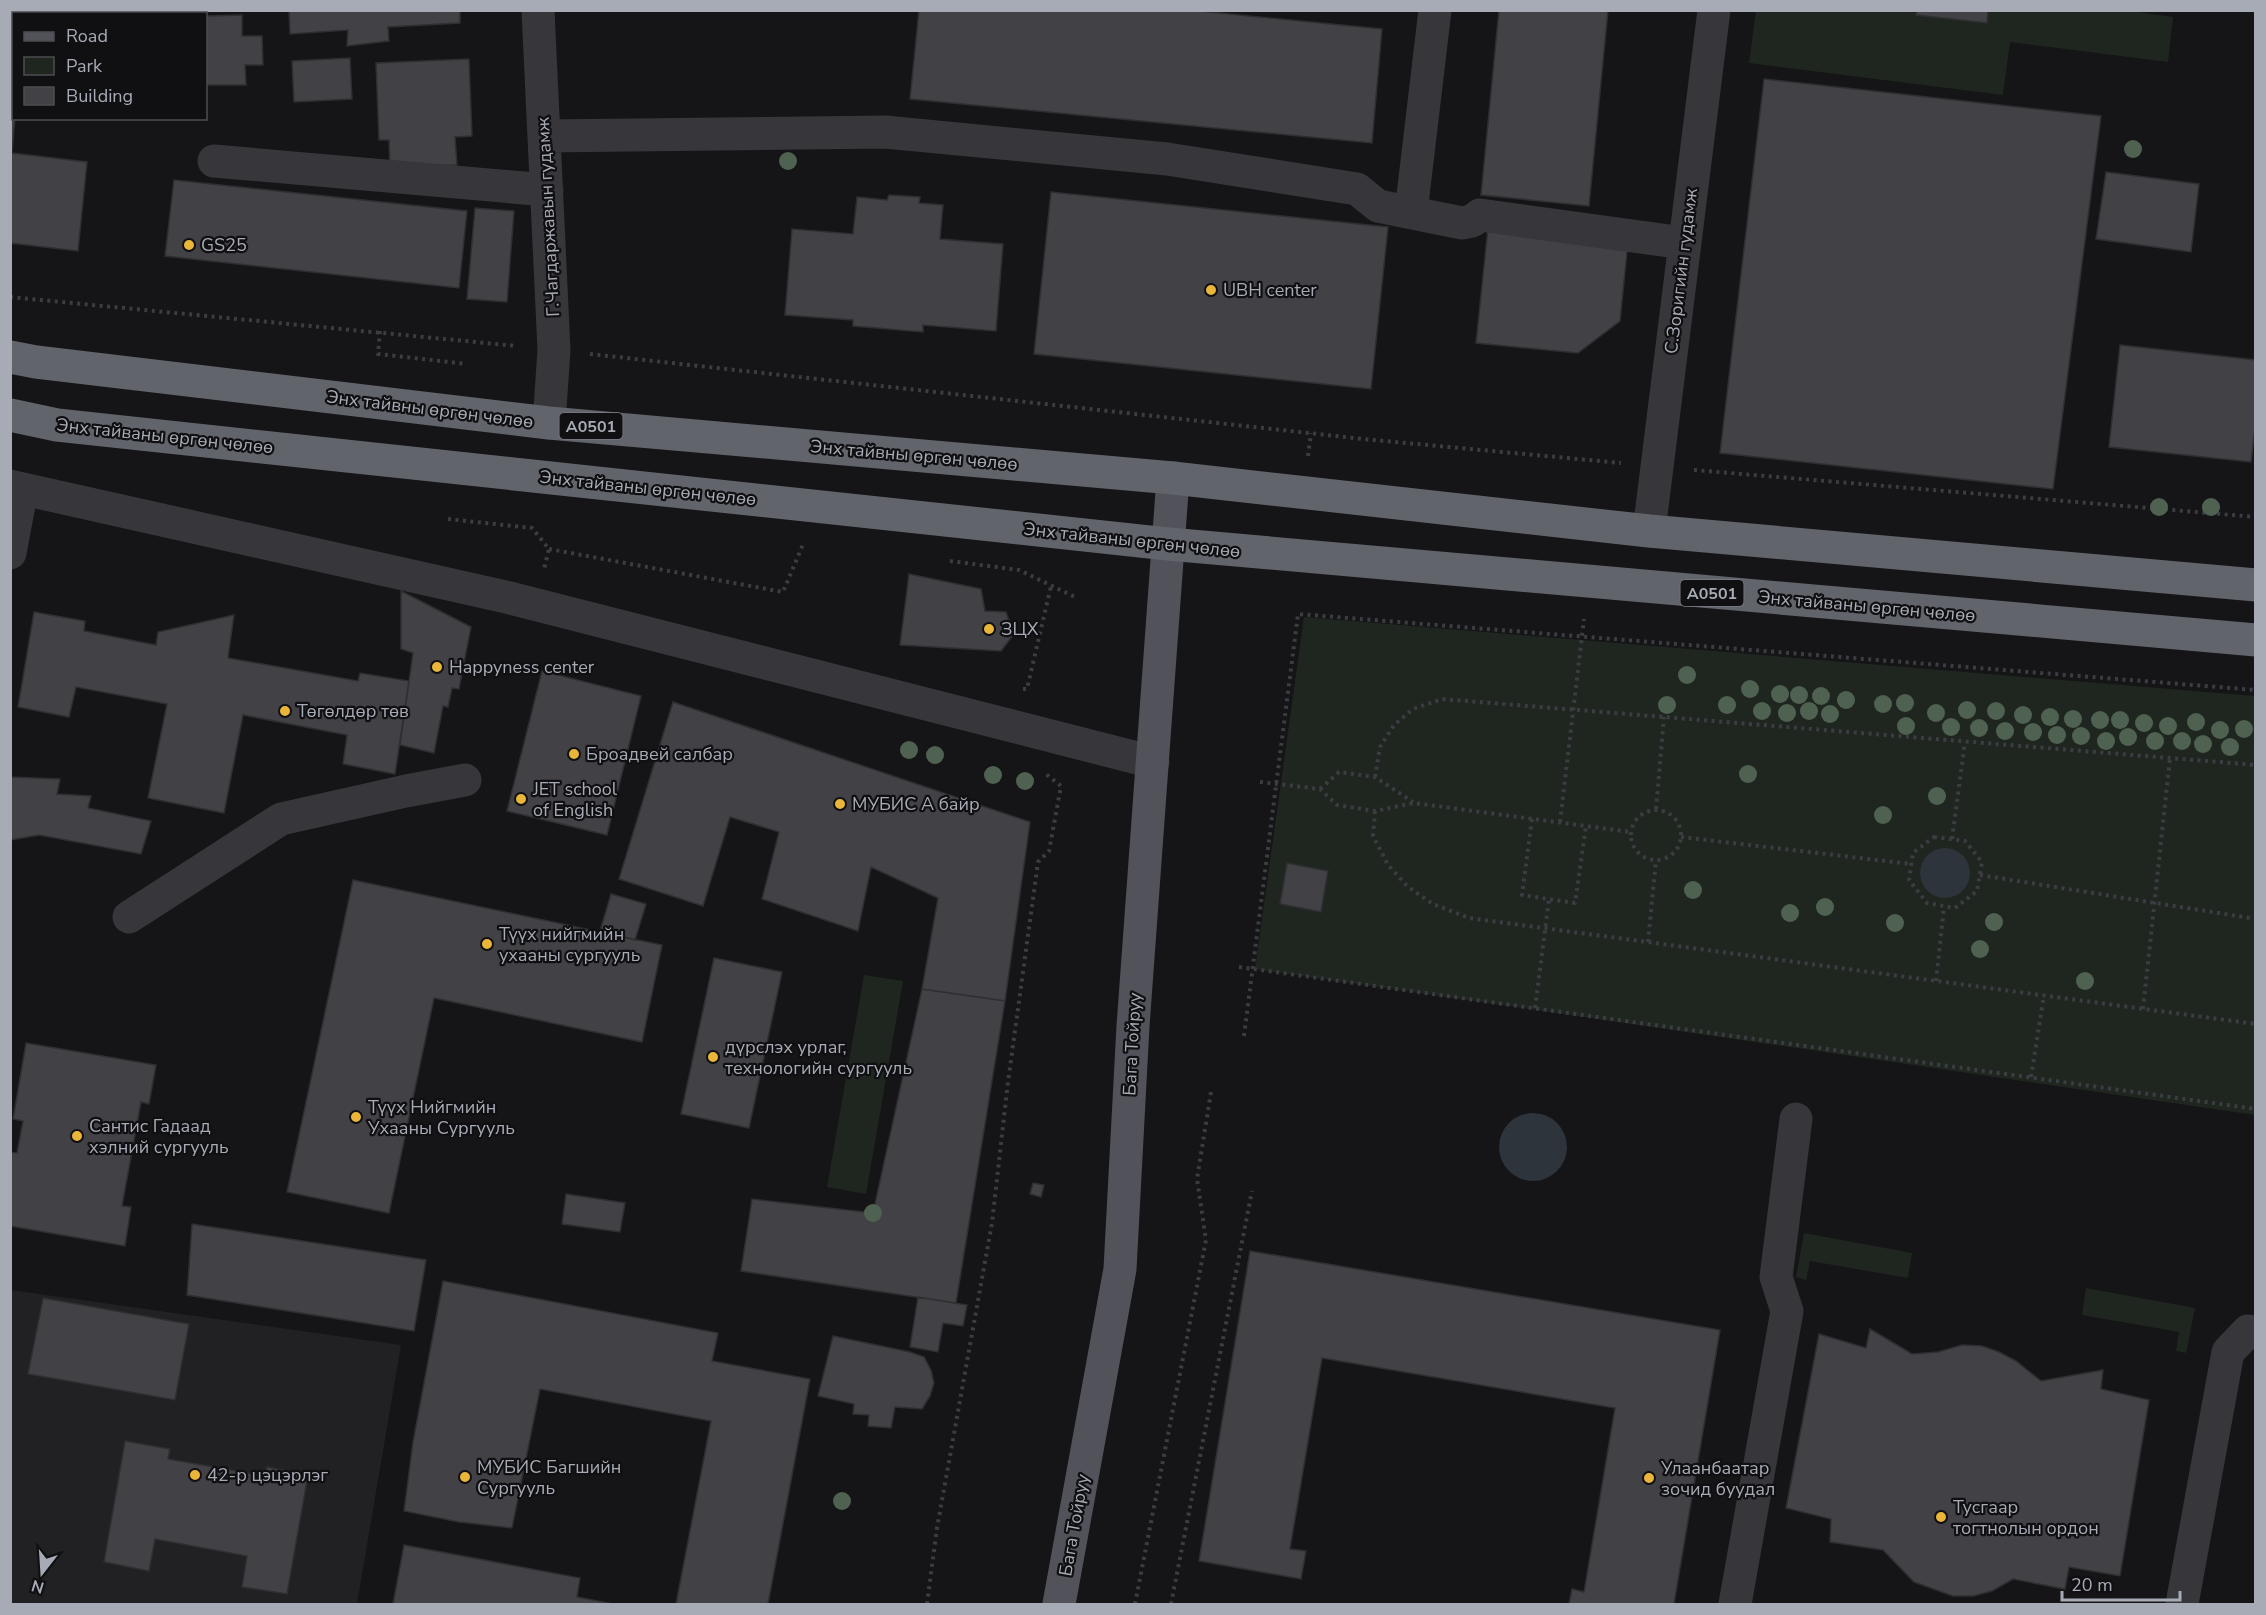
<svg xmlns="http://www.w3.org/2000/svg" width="2266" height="1615" viewBox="0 0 2266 1615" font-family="'Nunito Sans',sans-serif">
  <rect width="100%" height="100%" fill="#151416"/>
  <path fill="#212023" d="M11,1290l390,55 -44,259h-346z"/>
  <path fill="#1f2620" d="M2123,10l50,7 -5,45 -158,-20 -7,53 -254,-32 7,-52z
    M1304,617l951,79v419l-1000,-146z
    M864,975l39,6 -37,213 -39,-7z
    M1804,1233l108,20 -4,25 -98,-17 -4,19 -10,-3z
    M2086,1288l109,20 -9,45 -10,-2 3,-19 -97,-17z"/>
  <path fill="#2d343b" d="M1920 873a25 25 0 1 1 50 0a25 25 0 1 1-50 0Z
    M1499 1147a34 34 0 1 1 68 0a34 34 0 1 1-68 0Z"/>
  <path fill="#414146" stroke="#2f2f32" stroke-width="1.5" d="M119,10h31v4h-31z
    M289,10h171v13l-72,4 1,14 -42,5 1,-16 -58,4z
    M919,10h270l193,19 -10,114 -462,-44z
    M1499,10h109l-19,196 -108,-11z
    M1917,10h71l-1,13 -71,-8z
    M242,15v21h20l1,29h-18l1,20h-40v-69z
    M350,58l2,41 -58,3 -2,-41z
    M469,59l3,77 -17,1 2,28 -67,3 -1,-28h-10l-3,-77z
    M1764,79l337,37 -48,373 -333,-36z
    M10,109h4v9h1l-3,35 75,9 -9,89 -68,-8z
    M2106,172l93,12 -8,68 -95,-13z
    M174,180l293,31 -8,77 -294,-32z
    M1051,192l337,35 -17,162 -337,-35z
    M889,195l31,2 -1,6 24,2 -3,34 63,5 -7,87 -73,-6v7l-70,-6v-6l-68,-5 7,-86 61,5 4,-37 30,3z
    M475,208l39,3 -7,91 -40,-3z
    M1488,228l140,14 -8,79 -42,32 -102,-10z
    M2120,345l136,15v57l-5,45 -142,-15z
    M909,574l72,15 4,22 21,1 8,22 -13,17 -101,-6z
    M401,591l70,36 -12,62 -7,-1 -4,19 -5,-1 -9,47 -34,-8 13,-92 -12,-4z
    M34,612l51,9 -1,10 72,14 2,-13 76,-17 -6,43 130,23 2,-8 49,8 -14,93 -52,-10 4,-29 -104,-20 -19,98 -76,-15 19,-94 -91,-17 -7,30 -51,-10z
    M542,671l99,25 -34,139 -100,-24z
    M673,702l357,120 -25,179 -83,-12 16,-91 -67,-31 -13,64 -96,-32 17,-67 -49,-15 -27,89 -84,-27z
    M10,777l50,2 -3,15 34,2 -3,12 63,13 -10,33 -102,-19 -29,5z
    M1287,863l41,8 -7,41 -41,-8z
    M353,880l309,65 -20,97 -208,-44 -45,215 -102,-21z
    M611,894l35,10 -11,36 -35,-9z
    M714,958l68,14 -33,156 -68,-14z
    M922,989l83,12 -49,302 -215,-32 11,-72 121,14z
    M26,1043l130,22 -7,39 -8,-2 -19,104 9,1 -6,39 -115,-20v-74l7,1 6,-32 -10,-2z
    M1033,1183l11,2 -3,12 -11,-3z
    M566,1194l59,9 -5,29 -58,-8z
    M192,1224l234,36 -12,71 -227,-36z
    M1250,1251l470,79 -46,274h-105l3,-15 12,3 31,-184 -293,-50 -32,191 16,2 -5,28 -102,-18z
    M443,1281l275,52 -6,28 98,18 -42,225h-92l35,-183 -171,-32 -28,139 -53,-6 -55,-11 9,-69z
    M918,1297l49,8 -4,21 -20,-3 -5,29 -28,-5z
    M43,1298l146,26 -14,76 -147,-26z
    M1870,1329l42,25 26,-2 24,-7 20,1 17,6 17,9 25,20 62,-11 -2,19 48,11 -29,176 -51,-9 -4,22 -52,-10 -21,12 -19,5h-20l-39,-14 -31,-32 -53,-8 1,-23 -45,-11 33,-174 47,14z
    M833,1336l77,16 14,5 7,13 3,13 -4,13 -8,13 -27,-2 -4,21 -23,-2 1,-11 -16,-1 1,-10 -36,-8z
    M125,1441l45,8 -2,10 97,17 2,-9 41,8 -21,119 -45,-7 5,-31 -92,-17 -6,32 -45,-9z
    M404,1545l176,33 -3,19 36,7h-220z"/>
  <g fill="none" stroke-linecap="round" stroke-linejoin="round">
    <path stroke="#3c3d42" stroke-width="4" stroke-dasharray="3 4.5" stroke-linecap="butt" d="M10,297l507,49
      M380,331l-2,23 89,10
      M590,354l773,85 258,24
      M1308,456l3,-23
      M1694,470l562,47
      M448,519l84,9 17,21 -5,20
      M549,549l234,43 21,-50
      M950,561l69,9 56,27
      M1023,689h4l24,-103
      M1375,777l5,-30 14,-22 19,-16 29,-10 814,66
      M1260,782l60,7 17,16 38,6 39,-8 216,29
      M1320,789l19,-17 36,5 38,25
      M1656,809l8,-92
      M1631 835a25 25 0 1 1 50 0a25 25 0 1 1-50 0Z
      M1375,811l-2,25 15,29 20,22 25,17 36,14 787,106
      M1532,819l-10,76 53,8 11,-77
      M1560,822l24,-203
      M1681,837l230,27
      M1934,837l31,4 17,21 -5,29 -22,17 -28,-5 -18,-23 4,-27z
      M1952,839l13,-97
      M1980,875l276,44
      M1648,942l8,-82
      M1239,967l1017,142
      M1936,981l8,-74
      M1535,1008l14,-109
      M2143,1009l27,-251
      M1244,1036l54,-422 958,76
      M2031,1077l13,-82
      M927,1604l10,-76 55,-305 16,-141 30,-220 11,-11 12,-65 -15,-12
      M1135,1604l71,-364 -9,-61 14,-87
      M1171,1604l81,-413"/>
    <path stroke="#36363b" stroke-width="33" d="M538,10l16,340 -5,73
      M544,136l341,-4 282,27 190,30 21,17 84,17 10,-2 8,-6 204,28
      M214,161l333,29
      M1411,212l24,-202
      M10,486l496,111 647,165
      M1649,531l65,-521
      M10,553l12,-64
      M129,917l152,-98 125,-28 59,-11
      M1735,1604l52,-293 -11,-34 20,-158
      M2182,1604l46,-252 20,-21 8,2"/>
    <path stroke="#52535a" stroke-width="33" d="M1059,1604l61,-335 13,-243 40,-548"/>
    <path stroke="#62646c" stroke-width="33" d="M10,357l26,5 513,61 624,55 476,53 607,54
      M10,415l47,10 1111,119 1088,96"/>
  </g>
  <g fill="#4f6151">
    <circle cx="2133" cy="149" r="9"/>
    <circle cx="788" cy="161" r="9"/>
    <circle cx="2159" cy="507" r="9"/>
    <circle cx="2211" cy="507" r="9"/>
    <circle cx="1687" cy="675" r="9"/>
    <circle cx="1750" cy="689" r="9"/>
    <circle cx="1780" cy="694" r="9"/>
    <circle cx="1799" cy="695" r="9"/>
    <circle cx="1821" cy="696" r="9"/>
    <circle cx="1846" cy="700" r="9"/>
    <circle cx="1905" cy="703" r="9"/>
    <circle cx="1883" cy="704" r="9"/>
    <circle cx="1667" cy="705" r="9"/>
    <circle cx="1727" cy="705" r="9"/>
    <circle cx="1967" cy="710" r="9"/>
    <circle cx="1762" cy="711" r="9"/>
    <circle cx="1809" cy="711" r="9"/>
    <circle cx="1996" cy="711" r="9"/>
    <circle cx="1787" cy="713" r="9"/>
    <circle cx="1936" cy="713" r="9"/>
    <circle cx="1830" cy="714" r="9"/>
    <circle cx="2023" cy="715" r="9"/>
    <circle cx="2050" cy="717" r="9"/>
    <circle cx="2073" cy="719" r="9"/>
    <circle cx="2100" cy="720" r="9"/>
    <circle cx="2120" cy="720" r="9"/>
    <circle cx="2196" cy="722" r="9"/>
    <circle cx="2144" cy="723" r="9"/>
    <circle cx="1906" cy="726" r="9"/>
    <circle cx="2168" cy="726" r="9"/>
    <circle cx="1951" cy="727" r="9"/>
    <circle cx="1979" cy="728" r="9"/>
    <circle cx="2244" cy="729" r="9"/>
    <circle cx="2220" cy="730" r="9"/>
    <circle cx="2005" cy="731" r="9"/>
    <circle cx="2033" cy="732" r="9"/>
    <circle cx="2057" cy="735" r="9"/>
    <circle cx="2081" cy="736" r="9"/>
    <circle cx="2128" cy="737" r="9"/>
    <circle cx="2106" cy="741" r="9"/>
    <circle cx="2155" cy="741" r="9"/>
    <circle cx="2182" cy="741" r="9"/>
    <circle cx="2203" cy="744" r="9"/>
    <circle cx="2230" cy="747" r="9"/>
    <circle cx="909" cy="750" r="9"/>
    <circle cx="935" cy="755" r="9"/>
    <circle cx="1748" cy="774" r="9"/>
    <circle cx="993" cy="775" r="9"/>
    <circle cx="1025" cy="781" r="9"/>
    <circle cx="1937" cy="796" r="9"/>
    <circle cx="1883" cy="815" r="9"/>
    <circle cx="1693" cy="890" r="9"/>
    <circle cx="1825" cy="907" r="9"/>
    <circle cx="1790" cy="913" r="9"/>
    <circle cx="1994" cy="922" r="9"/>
    <circle cx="1895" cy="923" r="9"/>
    <circle cx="1980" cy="949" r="9"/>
    <circle cx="2085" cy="981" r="9"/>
    <circle cx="873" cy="1213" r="9"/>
    <circle cx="842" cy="1501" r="9"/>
  </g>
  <g fill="#e9b63a" stroke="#100f11" stroke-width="2">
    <circle cx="189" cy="245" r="6"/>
    <circle cx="1211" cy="290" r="6"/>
    <circle cx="989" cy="629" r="6"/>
    <circle cx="437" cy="667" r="6"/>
    <circle cx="285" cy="711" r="6"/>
    <circle cx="574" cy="754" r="6"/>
    <circle cx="521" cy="799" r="6"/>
    <circle cx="840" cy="804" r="6"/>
    <circle cx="487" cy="944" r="6"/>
    <circle cx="713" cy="1057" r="6"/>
    <circle cx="356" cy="1117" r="6"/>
    <circle cx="77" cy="1136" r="6"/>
    <circle cx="195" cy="1475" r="6"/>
    <circle cx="465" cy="1477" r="6"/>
    <circle cx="1649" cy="1478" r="6"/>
    <circle cx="1941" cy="1517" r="6"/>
  </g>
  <g text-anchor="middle" stroke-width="4.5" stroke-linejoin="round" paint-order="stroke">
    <g fill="#100f11" stroke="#7a7c84" stroke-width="1.5">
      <rect x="559.5" y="413" width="63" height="26" rx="4.5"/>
      <rect x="1680.5" y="580" width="63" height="26" rx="4.5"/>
    </g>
    <g font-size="16" font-weight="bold" fill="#a7abb6">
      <text x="591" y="432">A0501</text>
      <text x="1712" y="599">A0501</text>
    </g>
    <g font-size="18" fill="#a7abb6" stroke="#100f11">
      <text transform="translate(548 217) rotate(-93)" y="6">Г.Чагдаржавын гудамж</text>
      <text transform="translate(1681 271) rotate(-83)" y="6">С.Зоригийн гудамж</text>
      <text transform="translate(430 409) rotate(7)" y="6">Энх тайвны өргөн чөлөө</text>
      <text transform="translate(165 436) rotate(6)" y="6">Энх тайваны өргөн чөлөө</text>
      <text transform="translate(914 455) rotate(5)" y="6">Энх тайвны өргөн чөлөө</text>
      <text transform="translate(648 488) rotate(6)" y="6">Энх тайваны өргөн чөлөө</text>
      <text transform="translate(1132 540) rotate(6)" y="6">Энх тайваны өргөн чөлөө</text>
      <text transform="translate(1867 606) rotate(5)" y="6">Энх тайваны өргөн чөлөө</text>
      <text transform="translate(1132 1044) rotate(-87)" y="6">Бага Тойруу</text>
      <text transform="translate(1074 1525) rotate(-80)" y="6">Бага Тойруу</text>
    </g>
    <g font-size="18" fill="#a7abb6" stroke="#100f11" text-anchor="start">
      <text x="201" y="251">GS25</text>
      <text x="1223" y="296">UBH center</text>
      <text x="1001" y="635">ЗЦХ</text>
      <text x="449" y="673">Happyness center</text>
      <text x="297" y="717">Төгөлдөр төв</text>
      <text x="586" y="760">Броадвей салбар</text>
      <text x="533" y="795">JET school<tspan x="533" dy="21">of English</tspan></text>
      <text x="852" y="810">МУБИС А байр</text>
      <text x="499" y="940">Түүх нийгмийн<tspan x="499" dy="21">ухааны сургууль</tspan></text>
      <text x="725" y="1053">дүрслэх урлаг,<tspan x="725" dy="21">технологийн сургууль</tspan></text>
      <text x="368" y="1113">Түүх Нийгмийн<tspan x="368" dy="21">Ухааны Сургууль</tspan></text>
      <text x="89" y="1132">Сантис Гадаад<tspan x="89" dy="21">хэлний сургууль</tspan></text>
      <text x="477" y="1473">МУБИС Багшийн<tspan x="477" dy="21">Сургууль</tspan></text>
      <text x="1661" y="1474">Улаанбаатар<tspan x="1661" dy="21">зочид буудал</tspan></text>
      <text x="207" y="1481">42-р цэцэрлэг</text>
      <text x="1953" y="1513">Тусгаар<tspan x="1953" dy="21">тогтнолын ордон</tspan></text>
    </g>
  </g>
  <rect width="2266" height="1615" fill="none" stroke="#a7abb6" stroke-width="24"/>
  <rect x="12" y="12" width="195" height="108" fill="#100f11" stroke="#4c4d53" stroke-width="1.5"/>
  <rect x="24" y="32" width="30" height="9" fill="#52535a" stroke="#4c4d53" stroke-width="1.5"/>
  <text x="66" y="42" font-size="18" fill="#a7abb6">Road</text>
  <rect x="24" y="57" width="30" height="18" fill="#1f2620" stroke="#4c4d53" stroke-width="1.5"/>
  <text x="66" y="72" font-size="18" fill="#a7abb6">Park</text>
  <rect x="24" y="87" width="30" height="18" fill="#414146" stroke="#4c4d53" stroke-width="1.5"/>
  <text x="66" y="102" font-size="18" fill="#a7abb6">Building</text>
  <g transform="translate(42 1573) rotate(197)" stroke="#100f11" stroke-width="4.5" paint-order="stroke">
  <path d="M0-4.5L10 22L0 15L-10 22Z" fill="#a7abb6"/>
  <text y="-9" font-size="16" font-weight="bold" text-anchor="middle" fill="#a7abb6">N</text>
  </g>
  <path d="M2062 1591v9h118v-9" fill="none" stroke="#a7abb6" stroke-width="3"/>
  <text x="2071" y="1591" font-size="18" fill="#a7abb6" stroke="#100f11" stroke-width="4.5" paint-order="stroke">20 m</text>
</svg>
